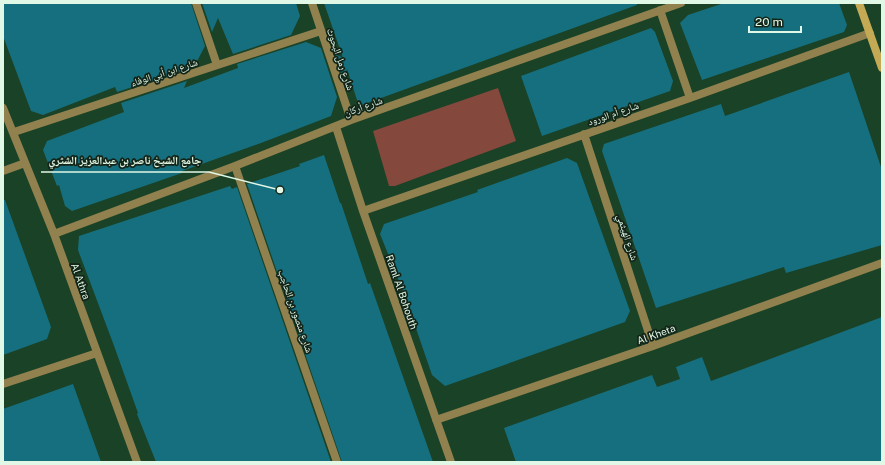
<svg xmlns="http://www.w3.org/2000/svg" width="885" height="465" viewBox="0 0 885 465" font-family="'Public Sans','Noto Naskh Arabic',sans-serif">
  <rect width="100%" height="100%" fill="#1a4227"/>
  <path fill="#84483c" d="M498,88l18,53 -121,45h-6l-16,-55z"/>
  <path fill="#166f7e" d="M3,3h188l14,43 -11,21 -77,25 -2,-5 -72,28 -12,-4 -28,-75z
    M202,3h94l4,13 -9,19 -58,19 -15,-36 -6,14z
    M324,3h313v2l-278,101 -12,-37 -4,11 -8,-26 8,4z
    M724,3h115l8,22 -3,7 -142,48 -22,-57 8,-8z
    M651,28l4,4 18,49 -3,10 -128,45 -21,-60z
    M306,42l15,6 16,49 -6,19 -70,27 -79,28v2l-110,38 -7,-5 -6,-21 -2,1 -14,-36 4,-9 77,-29 -3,-9 66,-22 -3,7 54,-20 -1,-4z
    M849,72l33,98v75l-96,28 -2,-6 -128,41 -54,-157 2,-7 117,-40 4,12z
    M324,155l16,48h1l27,81 2,-1 63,179h-91l-95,-278 53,-18 -1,-2z
    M567,158l10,5 53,148 -5,11 -180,64 -13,-11 -23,-67h1l-30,-74 4,-10 94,-32 -1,-2z
    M230,186l2,3 5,-2 94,275h-175l-19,-48 1,-1 -25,-70 -35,-93 1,-14z
    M3,200h2l46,127 -4,12 -44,16z
    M882,317v145h-366l-12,-34 148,-53 5,12 23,-8 -4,-12 26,-10 9,24z
    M73,384l28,78h-98v-53z"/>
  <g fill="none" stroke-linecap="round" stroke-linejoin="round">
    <path stroke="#91814e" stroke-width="8" d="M196,3l21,62
      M312,3l39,117
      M660,10l30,88
      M3,108l51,126 83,228
      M336,127l27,84 88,251
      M14,132l307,-101
      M584,134l69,212
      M235,166l102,296
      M3,171l22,-8
      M363,211l327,-113 180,-65
      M54,234l181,-68 116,-46 330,-117
      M3,384l94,-31
      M436,420l217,-74 229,-83"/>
    <path stroke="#c4aa54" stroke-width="8" d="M859,3l23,65"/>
  </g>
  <g text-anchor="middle" stroke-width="3.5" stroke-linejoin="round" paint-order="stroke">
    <g font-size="10" fill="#e1f8e6" stroke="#132418">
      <text transform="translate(341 59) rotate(71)" y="4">شارع رمل البحوث</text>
      <text transform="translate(164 72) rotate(-18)" y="4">شارع ابن أبي الوفاء</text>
      <text transform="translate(363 106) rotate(-20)" y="4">شارع أركان</text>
      <text transform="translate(613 113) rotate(-19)" y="4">شارع أم الورود</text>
      <text transform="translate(628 237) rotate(72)" y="4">شارع الهيثمي</text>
      <text transform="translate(81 281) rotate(70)" y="4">Al Athra</text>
      <text transform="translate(402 292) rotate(71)" y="4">Raml Al Bohouth</text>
      <text transform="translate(296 311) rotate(71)" y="4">شارع منصور بن الحاجب</text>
      <text transform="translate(656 334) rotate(-20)" y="4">Al Kheta</text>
    </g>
  </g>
  <path fill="none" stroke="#e1f8e6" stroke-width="1.5" d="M280 190L209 172H41"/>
  <circle fill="#e1f8e6" stroke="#132418" stroke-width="1.5" cx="280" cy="190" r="4"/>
  <g font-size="11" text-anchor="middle" font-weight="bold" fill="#e1f8e6" stroke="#132418" stroke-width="3.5" stroke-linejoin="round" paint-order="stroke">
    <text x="125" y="164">جامع الشيخ ناصر بن عبدالعزيز الشثري</text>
  </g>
  <rect width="885" height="465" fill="none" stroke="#e1f8e6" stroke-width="8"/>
  <path d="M749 26v6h52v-6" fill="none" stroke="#e1f8e6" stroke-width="2"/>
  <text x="755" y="26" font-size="12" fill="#e1f8e6" stroke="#132418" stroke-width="3" paint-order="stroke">20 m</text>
</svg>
